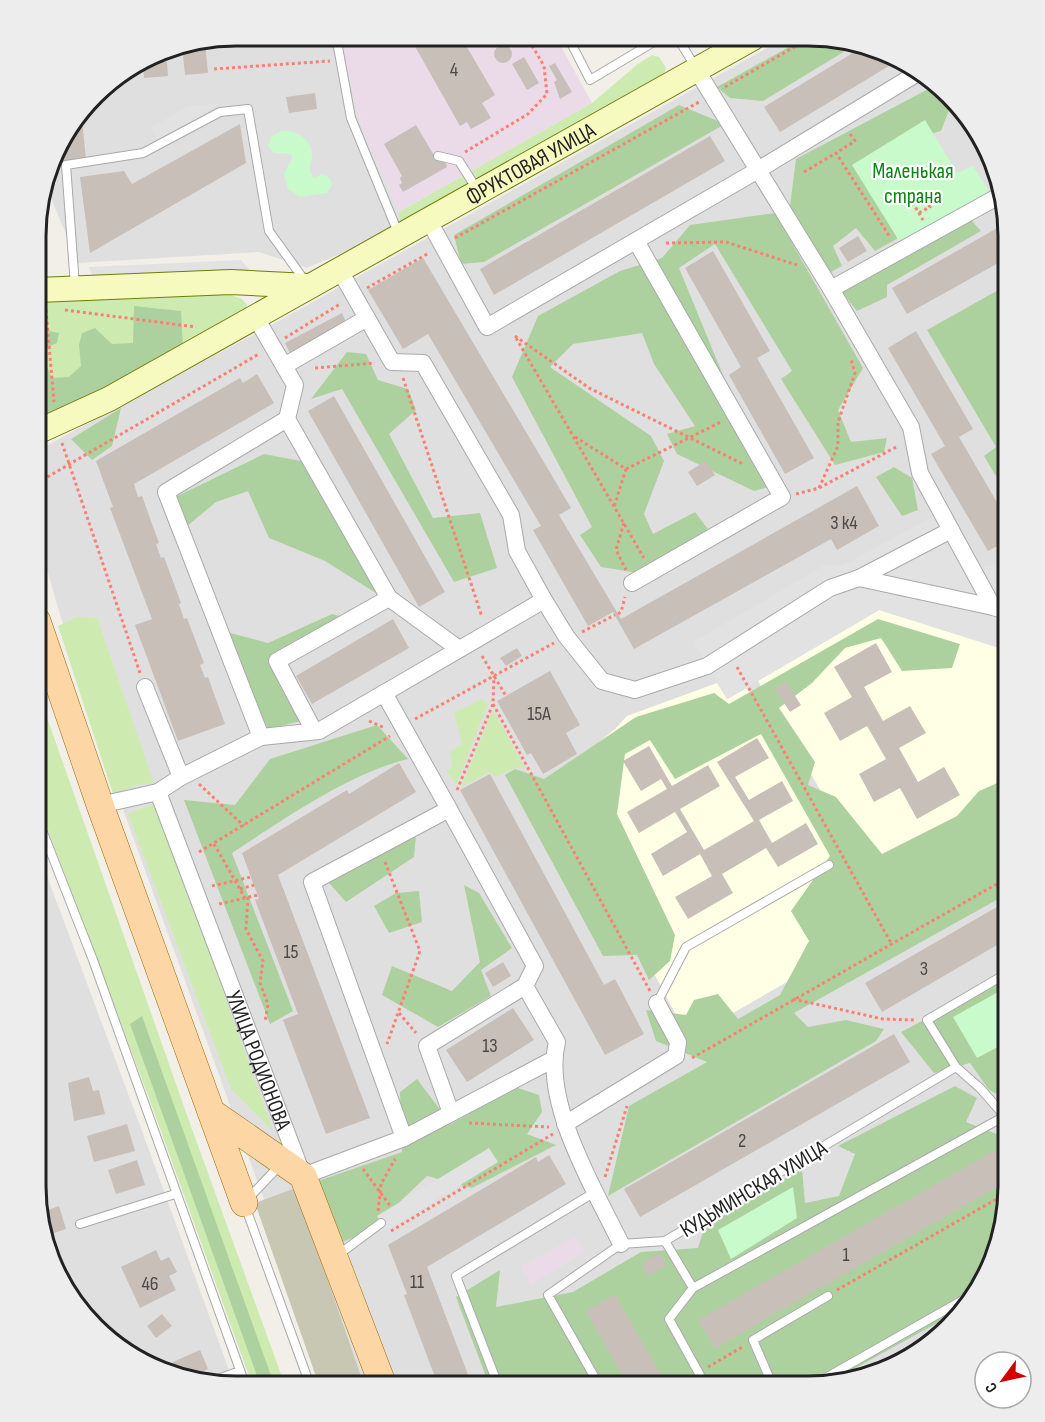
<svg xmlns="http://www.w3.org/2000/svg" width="1045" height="1422" viewBox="0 0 1045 1422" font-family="'Sofia Sans Condensed',sans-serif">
  <rect width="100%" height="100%" fill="#f2efe9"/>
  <path fill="#e0dfdf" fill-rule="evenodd" d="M237,36h105l1,18 22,82 34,76 1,16 -93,40 -48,-16 -181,11 -32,-77 17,-49 42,-51 67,-39z
    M785,38h50l85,32 68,78 21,89v414l-130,-41 130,224v237l-20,11 20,24v93l-34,97 -78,69 -89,21 -477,-1 -241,-667 -53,-183v-81l5,-6 235,-126zM727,699l-39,339 -26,-49 -46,-261 11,-12z
    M37,849l105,282 92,253h-23l-86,-32 -68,-78 -21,-89z"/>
  <path fill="#ebdbe8" d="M342,36l214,1 36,66 -193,109 -34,-76 -22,-82z
    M575,1237l9,15 -53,33 -10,-18z"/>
  <path fill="#ffffe5" d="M879,610l130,41v183l-121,75 -130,-228z
    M717,683l10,16 20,-11 133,241 -191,109 -138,-255 65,-55 11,-12z"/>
  <path fill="#c7c7b4" d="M296,1188l68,197h-45l-64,-182z"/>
  <path fill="#cdebb0" d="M652,55l7,2 7,11 -3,9 -263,151 -1,-16 193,-109 47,-40z
    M228,294l14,5 5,6 -1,7 -209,108 1,-118z
    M77,617l20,1 57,165 -16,2 -25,9 -55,-168z
    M37,689l151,429 97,267 -33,-1 -103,-286 -112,-297z
    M482,699l6,5 -32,81 -9,-14 6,-5 -3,-14 12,-8 -8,-31z
    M493,710l32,58h-10l-19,9 -6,-5 -29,15z
    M156,803l117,328 -42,-42 -103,-275z"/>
  <path fill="#add19e" d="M805,38h30l20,7 -92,56 -33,-3 -13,-11z
    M934,86l17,19 -10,26 -33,9 75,51 -108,60 -19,-23 -23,18 9,20 -13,7 -39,-67 6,-47z
    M679,105l46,19 -241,138 -23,2 -7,-29z
    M775,213l88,155 -25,42 13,32 36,-4 -3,14 -49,13 -54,-86 11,-8 -77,-127 -36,24 90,219 -15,4 -77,-37 -10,-20 28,-8 -41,-62 -12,-31 -69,11 -23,23 101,69 13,25 -20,53 9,20 42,-22 22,29 -67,34 -49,-8 -21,-32 12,-8 -80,-150 26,-61 82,-45 42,-13 28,-33z
    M971,220l10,11 -94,54v12l-30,14 -15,-19z
    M1009,284v214l-25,-42 12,-9 -69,-117z
    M134,306l47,5 2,36 -119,66 -27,7 1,-91 21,4 -2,10 -11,5 -1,15 7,15 17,-1 12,-11 -2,-21 3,-12 13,-5 17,16 21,-1z
    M347,352l19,2 12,26 30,9 8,21 -27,24 44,84 47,-5 17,55 -43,14 -112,-193 -31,10z
    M121,408l-9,38 -20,14 -21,-21z
    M264,454l37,7 78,134 -54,-34 -56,-23 -21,-47 -32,11 -42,35 -13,-33z
    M894,467l18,11 6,32 -16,6 -26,-39z
    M332,614l12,3 -67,54 32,48 -41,10 -42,-97 42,11z
    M878,619l82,25 -8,24 -50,3 -21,-33 -36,10 -33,35 -33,25 36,54 -7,23 28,12 46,57 75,-38 22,-25 30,-13v115l-215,120 14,14 38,-7 38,9 -8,12 -268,155 21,-90 78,-44 -51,-21 -10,-31 40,5 8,-15 24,-6 20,25 42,-24 29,-54 -18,-30 39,-55 -69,-122 -86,45 -25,-39 -25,14 -8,60 58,121 -5,26 -21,19 -12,-25 -34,1 -98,-181 10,-6 29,10 92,-62 78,-24 15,11z
    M377,725l31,34c-60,15 -124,60 -176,94l61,158 -23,13 -86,-224 51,5 35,-46z
    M416,835l-2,22 -68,45 -17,-19z
    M464,885l15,8 33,55 -31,22 10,26 -53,31 -56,-32 10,-29 60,25 28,-29z
    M419,891l3,31 -33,11 -15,-27 22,-13z
    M1009,975v125l-20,-10 -19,-27 -36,10 -33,-41z
    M142,1016l132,368h-14l-130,-360z
    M417,1079l34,45 64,-37 24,8 3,17 -15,22 29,11 -84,43 -45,-12 -60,57 -28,10 -24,-61 87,-30 -2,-60z
    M955,1086l22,12 -11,24 43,17v60l-34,97 -16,15 -127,70 -24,5 -319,-1 -33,-88 44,-27 -4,37 77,-15 68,-40 57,-4 7,-23 97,-56 3,34 34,-7 16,-42 -17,-8z"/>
  <path fill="#c8facc" d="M925,120l32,53 16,-7 17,27 -89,51 -49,-79z
    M281,131c15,-2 32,9 31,26 -1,6 -3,9 -2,15l4,6 8,-4 8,4 2,8 -5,7 -26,4 -13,-8 -4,-16 8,-14 -1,-5 -17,-1 -6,-7 3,-9z
    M1009,986v55l-32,17 -24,-41z
    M793,1187l4,31 -66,41 -13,-29z"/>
  <path fill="#e2e2e2" d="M220,104l-63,36 -7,-12 39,-22z
    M241,260l13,15 -160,6 -5,-14z
    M941,512l33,57 31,-6 4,6v82l-130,-41 -152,89 -34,-57 130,-76 21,-1z
    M489,1148l9,14 -113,69 -8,-15z"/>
  <path fill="#c7bfb8" d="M424,37h37l34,58 -13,8 9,15 -20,11 -4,-7 -7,4 -47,-83z
    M467,37h15l2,3 -11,7z
    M205,41l3,32 -23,2 -3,-30z
    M494 54a9 9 0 1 1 18 0a9 9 0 1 1-18 0Z
    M861,48l36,13 -117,71 -16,-25z
    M155,56l1,6h11l1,14 -24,2 -1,-15z
    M524,57l15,26 -12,7 -15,-26z
    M555,63l17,29 -12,7 -6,-17 3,-2 -8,-14z
    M315,93l2,16 -28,4 -3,-16z
    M77,119h5l4,41 -32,3 9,-26z
    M240,124l6,39 -156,90 -10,-76 44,-6 8,13z
    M416,125l19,32 10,4 2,6 -44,25 -4,-7 3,-2 -2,-5 2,-2 -18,-32z
    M710,136l15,25 -231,134 -14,-26z
    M1006,223l3,34 -102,57 -15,-26z
    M858,236l9,15 -19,11 -9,-14z
    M713,251l57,100 -13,7 57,100 -29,16 -56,-99 12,-8 -56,-99z
    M423,258l148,250 -12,7 62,104 236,-133 22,40 -42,24 -6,-11 -197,110 -21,-37 -25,14 -55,-96 8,-4 -113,-192 -25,15 -35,-59z
    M342,313l5,11 -57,29 -5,-10z
    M916,331l57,98 -14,8 50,86v17l-21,11 -57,-97 14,-8 -57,-98z
    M257,374l17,29 -140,81 4,13 4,-1 17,47 -3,1 5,14 3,-1 17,46 -2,1 5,15 3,-1 17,45 -4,2 5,13 3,-1 17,47 -47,17 -43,-116 17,-6 -42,-111 3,-1 -17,-46 144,-83 3,5z
    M334,396l111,196 -26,15 -111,-196z
    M706,461l9,14 -18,11 -9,-14z
    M393,619l16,29 -97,56 -16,-28z
    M876,643l16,29 -28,15 19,34 27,-15 16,27 -27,15 19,34 26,-15 16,28 -43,24 -17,-31 -26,14 -15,-28 27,-15 -19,-33 -27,15 -16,-28 28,-16 -18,-30z
    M517,648l5,8 -16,10 -6,-8z
    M550,671l30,54 -14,8 11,21 -34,20 -12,-21 -4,2 -30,-54z
    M786,682l15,23 -11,7 -15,-23z
    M757,738l12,20 -34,19 14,23 33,-19 11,20 -34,19 13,23 34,-20 12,21 -40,23 -12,-19 -44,26 11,19 -45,26 -13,-22 37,-21 -12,-22 -37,22 -12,-22 36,-22 -12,-20 -36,21 -12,-21 40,-23 -6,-10 -20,12 -18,-30 26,-15 23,40 36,-21 12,21 -40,23 24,41 50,-29 -37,-59z
    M399,763l17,29 -138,83 92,243 -44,16 -43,-114 15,-6 -43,-114 4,-1 -17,-46 105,-63 2,4z
    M490,774l114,211 11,-6 29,55 -39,21 -145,-265z
    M1009,900v38l-127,74 -17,-29z
    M503,962l8,14 -18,11 -8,-14z
    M513,1008l21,32 -67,42 -21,-32z
    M894,1034l16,28 -270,155 -16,-28z
    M89,1077l4,14 6,-1 6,24 -31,7 -6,-38z
    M127,1124l8,27 -41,11 -7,-26z
    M1004,1145l5,7v28l-294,168 -17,-28z
    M549,1155l17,29 -139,83 45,118h-34l-34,-90 3,-1 -19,-49 148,-88 2,5z
    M137,1160l8,25 -29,9 -8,-24z
    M59,1206l7,23 -18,6 -6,-23z
    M156,1250l5,11 8,-4 8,15 -8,4 7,14 -36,18 -19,-41z
    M659,1253l8,13 -19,10 -7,-12z
    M615,1294l52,92 -40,-2 -41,-73z
    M162,1314l10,12 -16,12 -9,-12z
    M929,1336l-32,29 -31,7z
    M200,1350l8,19 -18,8 -13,-6 -4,-9z"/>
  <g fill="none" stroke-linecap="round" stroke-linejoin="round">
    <defs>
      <path id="lane" d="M336,36l15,82 48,117
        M568,37l22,43 72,-43
        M677,37l19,31
        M438,156l21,5 19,30
        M75,286l-9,-121 77,-12 77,-41 28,-3 21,122 36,50
        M37,817l56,143 152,424
        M657,1003l29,-56 143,-82
        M1009,1121l-29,-33 -24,-21 -29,-47 82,-48
        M280,1165l-36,38 66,182
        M80,1224l95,-30
        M665,1241l28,47
        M338,1255l43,-32
        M207,1383l33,-12
        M498,1385l-42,-109 139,-84
        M599,1385l-51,-90 73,-51 44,-3 291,-174
        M813,1385l164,-93
        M706,1386l-37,-67 24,-31 312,-172
        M773,1386l-20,-46 75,-44"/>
      <g id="street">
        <path d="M428,219l59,108 271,-157 163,-99"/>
        <path d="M339,269l53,93 31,1 88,152 6,36 27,49 22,36 36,45 33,9 72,-24 123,-78 29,-10 92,-48 -31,-57 -9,-46 -80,-138 -135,-220"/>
        <path d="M831,289l168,-93"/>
        <path d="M284,366l83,-48"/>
        <path d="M287,419l102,179 -112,63 37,70"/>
        <path d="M951,530l42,77 16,5"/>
        <path d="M859,578l134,29"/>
        <path d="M632,583l150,-86 -146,-256"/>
        <path d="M389,598l70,51"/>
        <path d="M145,687l36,90"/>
        <path d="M261,737l58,-6 225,-131"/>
        <path d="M158,792l23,-15 80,-40 -95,-245 121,-73 8,-34 -40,-69"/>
        <path id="s1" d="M100,805l58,-13 145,384 101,-38 -92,-256 137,-73 -65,-116"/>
        <path d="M449,809l86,157 -10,20 32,56c-15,61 38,148 64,202"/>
        <path d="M451,1113l-24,-67 98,-60"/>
        <path d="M565,1124l111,-68 2,-14 -21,-39"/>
        <path d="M404,1138l148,-78"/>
      </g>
      <g id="secondary">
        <path d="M38,290l193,-8 78,4"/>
        <path id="s2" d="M37,432l72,-33 644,-361"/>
      </g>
      <path id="primary" d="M37,621l63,184 144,398
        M211,1112l92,64 80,209"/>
    </defs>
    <use href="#lane" stroke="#a9a9a9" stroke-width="10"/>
    <use href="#street" stroke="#a9a9a9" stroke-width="18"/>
    <use href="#secondary" stroke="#707d05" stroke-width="26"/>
    <use href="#primary" stroke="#a06b00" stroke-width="28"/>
    <path stroke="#fa8072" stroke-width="3" stroke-dasharray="3 3" stroke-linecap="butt" d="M214,69l116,-8
      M725,87l85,-49
      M850,134l5,7 -19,12 54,84
      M465,152l63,-38 19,-20 -3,-28 -17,-29
      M804,172l32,-19
      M919,213l11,-6 -6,-10 -11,6 10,17
      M455,238l244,-136
      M38,242l3,28
      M666,243l60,-1 71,23
      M367,288l62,-35
      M46,310l8,92
      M65,310l131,17
      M515,336l74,52 154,76
      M285,338l55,-34
      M516,338l128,220
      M315,368l60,-5
      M403,378l79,239
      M575,437l51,32 -12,38
      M62,443l78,230
      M626,469l95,-47
      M37,483l222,-129
      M819,488l19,-42v-24l17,-49 -4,-13
      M796,494l23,-6 79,-42
      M624,523l-8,27 10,20
      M618,614l3,-2 4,-15
      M582,632l33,-17
      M482,656l24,40
      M737,667l154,276
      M493,704l157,287
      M415,719l139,-76
      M369,721l16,7
      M199,784l45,42
      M457,790l36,-86 1,-28
      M214,844l31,54
      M199,852l191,-116
      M385,862l35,89 -33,93
      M212,886l39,-9
      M240,889l14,-4
      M248,897l-2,32 17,32 -3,22 8,21 -3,18
      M219,904l39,-9
      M793,999l90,20 33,1
      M399,1013l17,20
      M692,1058l317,-181
      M469,1123l80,4
      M363,1169l28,38
      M605,1177l22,-71
      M378,1211l3,-27 14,-25
      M391,1231l162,-97
      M837,1290l172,-98
      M708,1367l36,-21"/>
    <use href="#lane" stroke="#fff" stroke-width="8"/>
    <use href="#street" stroke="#fff" stroke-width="16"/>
    <use href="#secondary" stroke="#f7fabf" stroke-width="24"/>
    <use href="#primary" stroke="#fcd6a4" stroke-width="27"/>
  </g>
  <g text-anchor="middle" stroke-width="4.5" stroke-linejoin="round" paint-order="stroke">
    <g font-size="20" fill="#4b4948">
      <text x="454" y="76">4</text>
      <text x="844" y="529">3 к4</text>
      <text x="539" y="720">15А</text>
      <text x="291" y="958">15</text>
      <text x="924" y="975">3</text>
      <text x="490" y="1052">13</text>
      <text x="742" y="1147">2</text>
      <text x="846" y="1261">1</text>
      <text x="417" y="1288">11</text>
      <text x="150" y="1290">46</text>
    </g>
    <g font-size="22" fill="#222" stroke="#fff">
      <text dy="8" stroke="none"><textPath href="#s2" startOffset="562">ФРУКТОВАЯ УЛИЦА</textPath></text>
      <text dy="8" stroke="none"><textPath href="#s1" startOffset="346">УЛИЦА РОДИОНОВА</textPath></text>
      <text transform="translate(753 1188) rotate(-31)" y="8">КУДЬМИНСКАЯ УЛИЦА</text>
    </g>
    <g font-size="22" fill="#0c8416" stroke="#fff">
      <text x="913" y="178">Маленькая<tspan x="913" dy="25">страна</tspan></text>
    </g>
  </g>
  <path d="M0 0H1045V1422H0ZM236 46H808A190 190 0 0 1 998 236V1186A190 190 0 0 1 808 1376H236A190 190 0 0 1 46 1186V236A190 190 0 0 1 236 46Z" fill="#ededed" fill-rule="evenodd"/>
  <path fill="none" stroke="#222" stroke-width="3" d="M236 46H808A190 190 0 0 1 998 236V1186A190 190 0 0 1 808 1376H236A190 190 0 0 1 46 1186V236A190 190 0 0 1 236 46Z"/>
  <g transform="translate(1003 1380) rotate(237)"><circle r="28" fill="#ffffff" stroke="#a7a7a7" stroke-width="1.5"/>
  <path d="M0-4.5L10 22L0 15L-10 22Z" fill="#d40000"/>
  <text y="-9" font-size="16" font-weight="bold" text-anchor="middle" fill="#222222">С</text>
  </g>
</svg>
